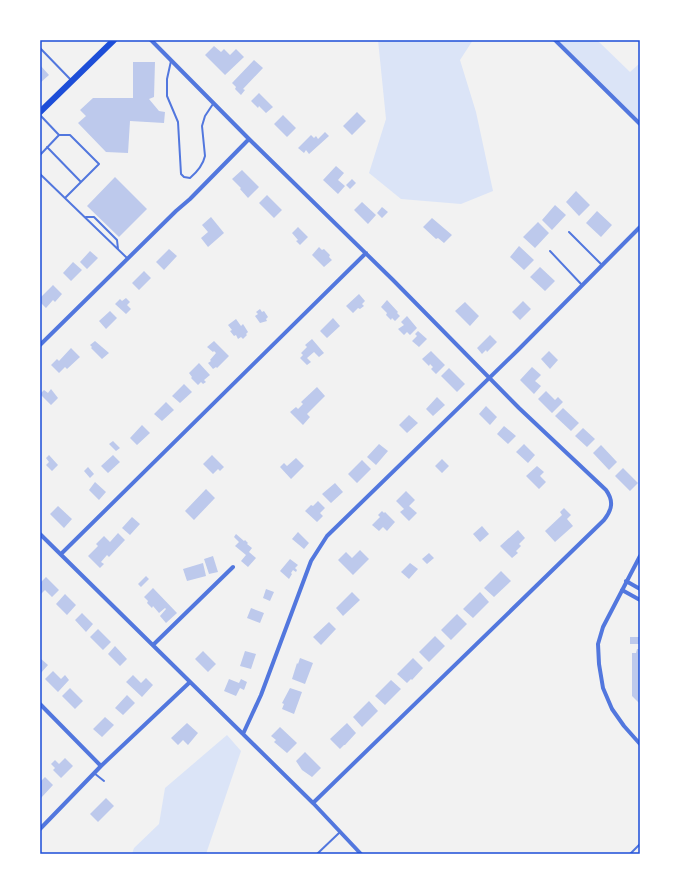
<svg xmlns="http://www.w3.org/2000/svg" width="680" height="894" viewBox="0 0 680 894" font-family="'IBM Plex Sans',sans-serif">
  <rect width="100%" height="100%" fill="#f2f2f2"/>
  <path fill="#dbe4f7" d="M378,40h95l-13,20 16,52 17,79 -32,13 -60,-5 -32,-26 17,-54z
    M555,40h42l33,32 10,-9v61z
    M227,735l14,16 -35,103h-74l2,-6 25,-24 6,-36z"/>
  <path fill="#bdc9ec" d="M214,46l7,6 3,-3 6,6 6,-6 8,8 -19,18 -20,-20z
    M254,60l9,8 -20,21 2,1 -4,5 -6,-6 1,-2 -4,-4z
    M133,62h22l-1,35 -5,2 10,12 6,1 -1,11 -34,-2 -2,32 -22,-1 -28,-29 8,-7 -6,-6 13,-12h40z
    M40,65l9,10 -9,8z
    M259,93l14,14 -7,6 -7,-7 -1,2 -7,-7z
    M357,112l9,9 -14,14 -9,-9z
    M283,115l13,13 -9,9 -13,-13z
    M325,132l4,4 -20,18 -3,-4 -2,3 -6,-5 13,-13 3,3 2,-2 2,3z
    M336,166l8,7 -6,7 7,6 -7,8 -15,-14z
    M242,170l17,17 -11,11 -8,-9 1,-1 -9,-9z
    M115,177l32,32 -28,28 -32,-31z
    M352,179l4,4 -6,6 -4,-4z
    M576,191l14,14 -11,11 -13,-14z
    M267,195l15,15 -8,8 -15,-15z
    M362,202l14,13 -8,9 -14,-14z
    M555,205l11,10 -14,15 -10,-10z
    M382,207l6,5 -6,6 -5,-5z
    M597,211l15,14 -11,12 -15,-14z
    M211,217l13,16 -16,14 -7,-9 7,-6 -6,-7z
    M432,218l20,17 -8,8 -6,-5 -2,1 -13,-12z
    M538,222l11,11 -14,15 -12,-11z
    M298,227l10,10 -8,8 -4,-4 2,-1 -6,-7z
    M519,246l15,14 -10,10 -14,-13z
    M319,247l3,3 2,-1 6,6 -1,2 3,3 -8,7 -12,-12z
    M169,249l8,7 -13,14 -8,-8z
    M90,251l8,7 -11,11 -7,-7z
    M73,262l9,8 -11,11 -8,-8z
    M540,267l15,14 -10,10 -15,-14z
    M144,271l7,7 -12,12 -7,-7z
    M53,285l9,9 -7,8 -2,-2 -7,8 -6,-6v-4z
    M359,294l6,7 -3,3 2,2 -4,3 -2,-1 -5,5 -7,-7z
    M126,298l4,4 -3,3 4,4 -5,5 -11,-10 5,-5 2,2z
    M387,300l11,12 -1,1 3,3 -5,5 -3,-3 -1,2 -5,-5 1,-2 -6,-6z
    M523,301l8,8 -11,11 -8,-8z
    M465,302l14,14 -9,10 -15,-15z
    M260,309l2,3 2,-1 4,6 -2,2 1,2 -7,2 -5,-7 3,-2 -2,-2z
    M110,311l7,7 -11,11 -7,-8z
    M407,316l10,12 -7,7 -3,-3 -3,3 -6,-6 6,-4 -3,-3z
    M333,318l7,8 -13,12 -7,-7z
    M236,319l5,7 2,-2 5,8 -2,2 1,1 -4,4 -2,-2 -3,2 -2,-4 -2,1 -4,-5 2,-1 -4,-5z
    M418,331l9,8 -8,8 -7,-6 5,-5 -2,-2z
    M490,335l7,7 -10,10 -1,-2 -4,4 -5,-6z
    M312,339l12,14 -5,4 -5,-5 -7,6 4,4 -4,3 -7,-7 3,-3 -2,-2 6,-6 -2,-2z
    M95,341l14,12 -7,6 -11,-11 1,-1 -2,-2z
    M214,341l15,15 -12,12 -1,-1 -3,2 -5,-6 3,-2 -1,-1 6,-7 -2,-2 -1,1 -6,-5z
    M71,348l9,9 -13,12 -2,-2 -6,6 -8,-8 6,-6 2,2z
    M431,351l14,14 -9,9 -5,-5 2,-2 -3,-3 -1,2 -7,-7z
    M549,351l9,9 -8,9 -9,-10z
    M199,363l11,12 -6,5 2,2 -3,2 -2,-2 -3,3 -7,-7 1,-1 -3,-4z
    M532,367l9,8 -6,6 6,5 -7,8 -14,-14z
    M449,368l16,16 -8,8 -16,-16z
    M184,384l8,8 -12,11 -8,-7z
    M317,387l8,9 -18,18 3,3 -7,8 -13,-13 6,-5 2,2 5,-5 -2,-2z
    M51,389l7,9 -7,7 -11,-11 4,-4 4,3z
    M546,391l9,9 3,-3 5,5 -11,11 -14,-14z
    M437,397l8,8 -12,11 -7,-7z
    M166,402l8,8 -12,11 -8,-7z
    M486,406l11,11 -7,8 -11,-11z
    M563,408l16,15 -8,8 -16,-15z
    M409,415l9,8 -11,10 -8,-8z
    M142,425l8,8 -13,12 -7,-7z
    M504,426l12,10 -8,8 -11,-10z
    M583,428l12,11 -8,8 -12,-11z
    M113,441l7,7 -4,3 -7,-7z
    M379,444l9,7 -12,14 -9,-8z
    M524,444l11,11 -7,8 -12,-11z
    M601,445l16,17 -8,8 -16,-17z
    M49,455l9,10 -6,6 -6,-6 3,-3 -3,-4z
    M113,455l7,7 -12,11 -7,-7z
    M212,455l12,12 -4,4 -2,-2 -5,5 -10,-10z
    M296,458l8,8 -13,13 -11,-12 4,-4 3,3z
    M442,459l7,7 -7,7 -7,-7z
    M362,460l9,9 -14,14 -9,-9z
    M537,466l7,6 -4,4 6,6 -7,7 -13,-13z
    M88,467l6,7 -4,4 -6,-7z
    M623,468l15,15 -8,8 -15,-15z
    M95,482l11,10 -7,8 -10,-10z
    M335,483l8,9 -12,11 -9,-9z
    M206,489l9,9 -21,22 -9,-9z
    M406,491l9,9 -6,6 8,7 -8,8 -9,-9 4,-3 -8,-8z
    M318,501l7,7 -5,5 3,3 -6,6 -12,-11 6,-6 2,1z
    M58,506l14,13 -8,9 -14,-14z
    M564,508l7,7 -4,4 6,7 -18,16 -10,-11 17,-16 -2,-3z
    M382,511l2,2 1,-1 10,10 -8,9 -4,-4 -4,4 -7,-6 8,-8 -2,-2z
    M132,517l8,7 -10,11 -8,-7z
    M482,526l7,8 -9,8 -7,-8z
    M518,530l7,8 -6,6 2,2 -5,5 2,2 -6,5 -12,-12z
    M298,532l11,11 -5,6 -12,-10z
    M118,533l7,7 -16,17 -2,-2 -6,7 3,2 -4,4 -12,-12 10,-10 -2,-2 8,-8 6,6z
    M236,534l8,7 1,-1 3,3 -1,1 5,4 -3,4 7,6 -8,9 -7,-6 5,-6 -11,-9 4,-4 -5,-5z
    M360,550l9,9 -16,16 -15,-15 8,-8 6,6z
    M429,553l5,5 -7,6 -5,-5z
    M213,556l5,16 -9,2 -5,-15z
    M290,559l8,6 -3,3 2,2 -1,2 -3,-2 -2,3 1,1 -3,5 -9,-8z
    M203,563l3,13 -19,5 -4,-12z
    M410,563l8,6 -9,10 -8,-7z
    M501,571l10,10 -17,16 -10,-9z
    M146,576l3,3 -8,8 -3,-3z
    M46,577l13,13 -7,7 -7,-7 -4,4h-1v-11z
    M153,588l24,25 -11,10 -6,-7 6,-7 -1,-1 -6,5 -6,-7 -1,2 -5,-5 1,-2 -4,-4z
    M266,589l8,3 -4,9 -7,-3z
    M352,592l8,8 -17,16 -7,-8z
    M480,592l9,10 -16,16 -10,-9z
    M65,594l11,11 -9,10 -11,-11z
    M251,608l13,5 -4,10 -13,-5z
    M82,613l11,11 -7,8 -11,-12z
    M457,614l10,10 -16,16 -10,-10z
    M329,622l7,7 -15,16 -8,-8z
    M98,629l13,13 -8,8 -13,-13z
    M435,636l10,10 -16,16 -10,-10z
    M630,637h10v7h-10z
    M115,646l12,13 -7,7 -12,-12z
    M637,649h3v55l-8,-8v-43h4z
    M203,651l13,13 -8,8 -13,-13z
    M245,651l11,3 -5,15 -11,-3z
    M40,658l8,7 -8,9z
    M300,658l13,5 -8,21 -13,-5 5,-16 1,1z
    M413,658l10,10 -11,12 -1,-1 -4,4 -10,-9z
    M53,671l8,8 4,-4 4,5 -11,12 -13,-13z
    M133,675l8,8 5,-5 7,7 -11,12 -16,-15z
    M229,679l10,4 2,-4 6,3 -3,8 -4,-2 -4,8 -12,-5z
    M391,680l10,9 -16,16 -10,-9z
    M70,688l13,13 -8,8 -13,-13z
    M290,688l12,4 -8,22 -12,-5 2,-5 -2,-1z
    M127,695l8,8 -12,12 -8,-7z
    M369,701l9,10 -16,16 -9,-10z
    M105,717l9,8 -12,12 -9,-8z
    M187,723l11,10 -10,12 -5,-5 -5,5 -7,-7z
    M347,723l9,10 -11,12h-1l-4,4 -10,-10z
    M280,727l17,16 -10,10 -13,-11 2,-2 -5,-4z
    M305,752l16,16 -9,9 -10,-7 -6,-9z
    M65,758l8,8 -12,12 -8,-8 2,-2 -4,-4 4,-4 4,4z
    M45,777l8,8 -12,13 -1,-16z
    M106,798l8,8 -16,16 -8,-8z"/>
  <g fill="none" stroke-linecap="round" stroke-linejoin="round">
    <path stroke="#5277de" stroke-width="2" d="M40,48l31,32
      M171,61l-4,18v17l11,26 3,52 3,3 6,1c7,-6 13,-13 15,-22l-3,-30 3,-10 8,-12
      M40,115l19,20h11l29,29 -34,34
      M47,147l34,35
      M40,155l19,-20
      M40,174l87,84
      M86,217h8l23,23 1,9
      M569,232l33,33
      M550,251l32,34
      M94,773l10,8
      M317,854l22,-21
      M630,854l10,-10"/>
    <path stroke="#5277de" stroke-width="4" d="M151,40l98,99 144,141 126,128 87,82c8,11 6,20 -2,30l-291,283
      M555,40l85,84
      M40,345l136,-134 14,-12 59,-60
      M40,534l273,269 48,51
      M61,554l305,-301
      M640,556l-37,71 -5,17 1,20 4,24 9,21 12,17 16,18
      M626,581l14,8
      M622,590l18,10
      M153,645l80,-78
      M40,704l61,62
      M243,734l18,-39 50,-134 16,-25 191,-186 122,-123
      M40,829l61,-63 89,-84"/>
    <path stroke="#1d4ed8" stroke-width="6" d="M40,112l74,-72"/>
  </g>
  <rect width="680" height="894" fill="none" stroke="#ffffff" stroke-width="82"/>
  <rect x="41" y="41" width="598" height="812" fill="none" stroke="#1d4ed8" stroke-width="1.5"/>
</svg>
